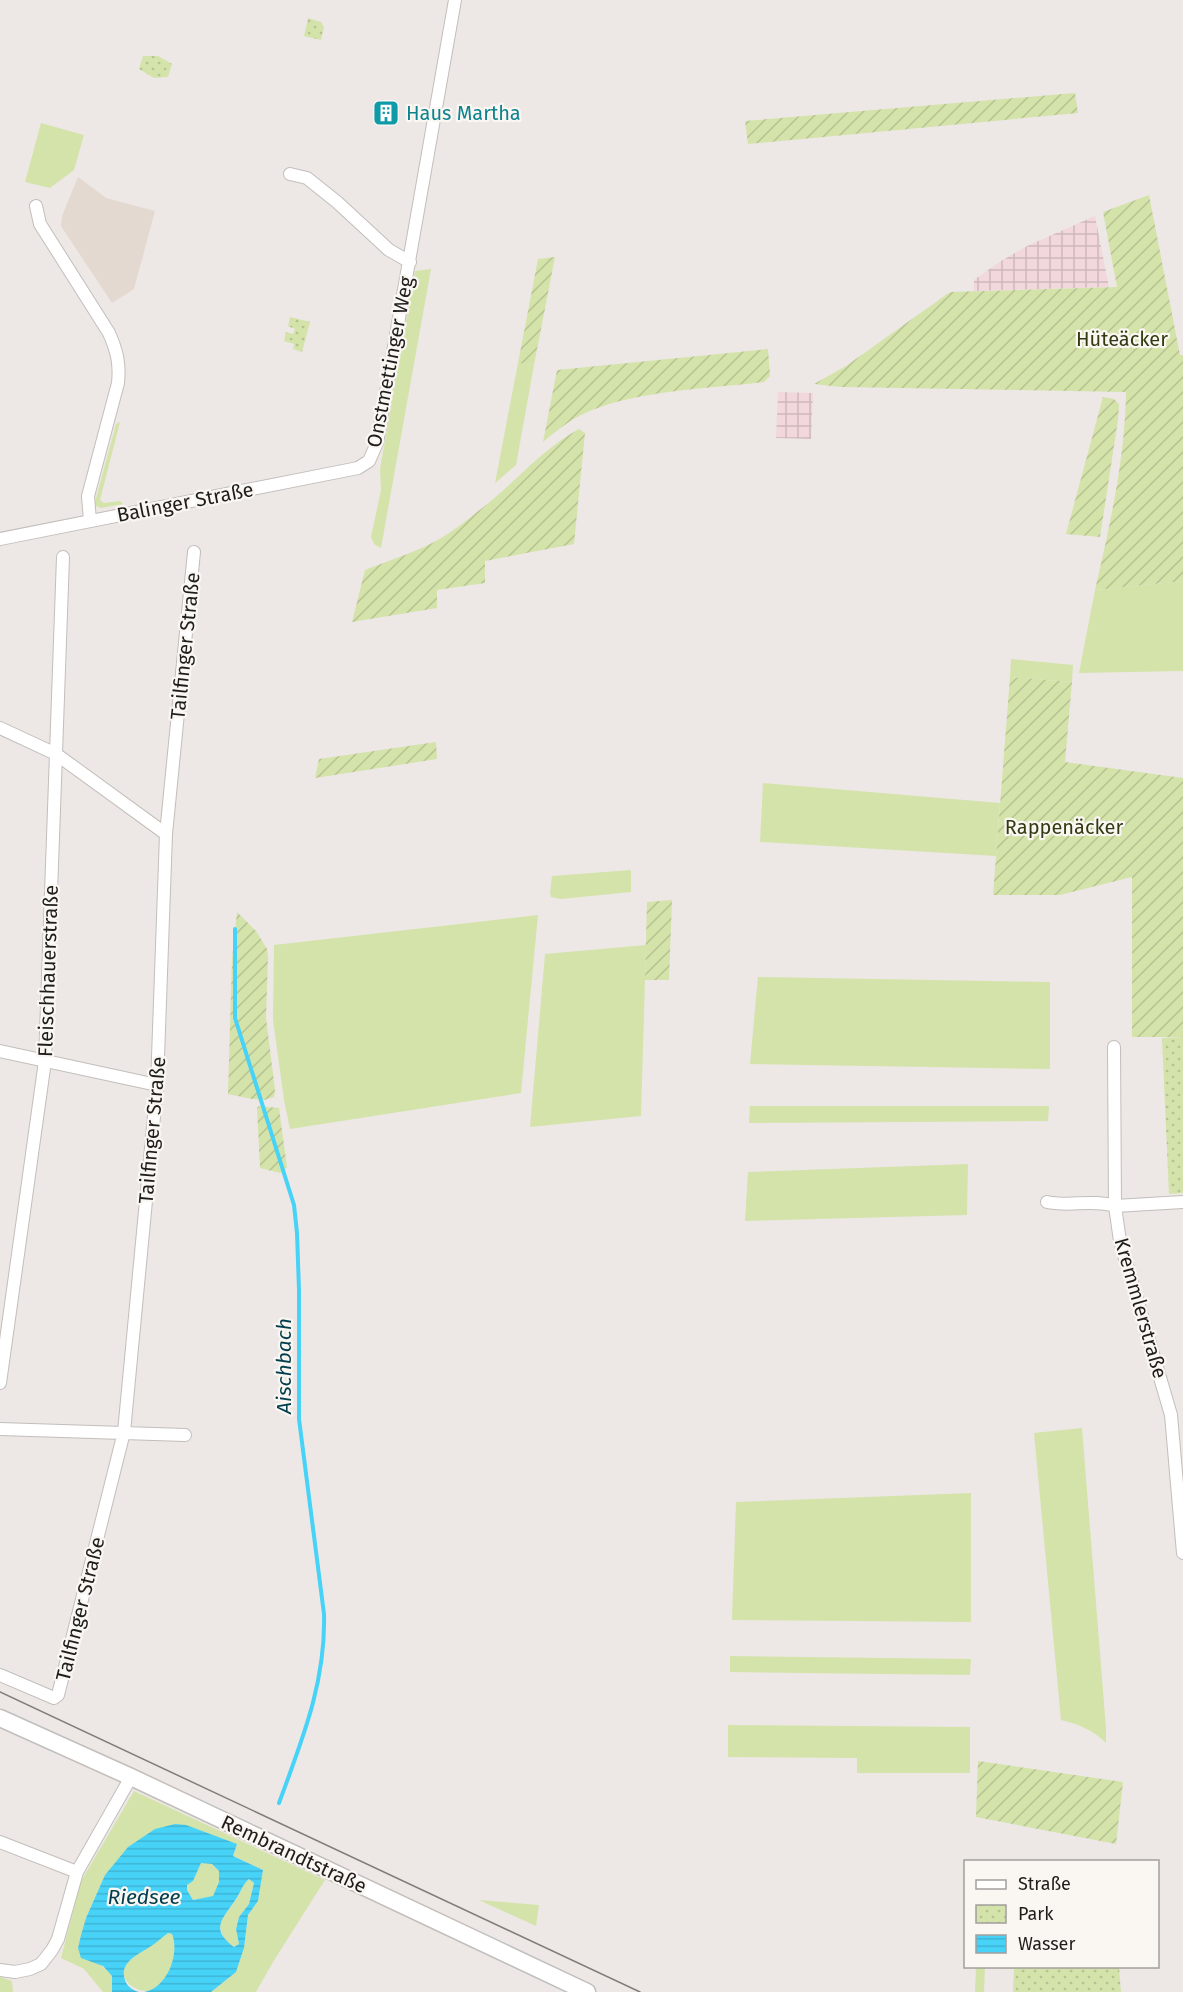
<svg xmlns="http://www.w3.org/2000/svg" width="1183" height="1992" viewBox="0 0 1183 1992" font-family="'Fira Sans',sans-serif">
  <defs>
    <pattern id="industrial-grid" width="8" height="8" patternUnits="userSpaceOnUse" patternTransform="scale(1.5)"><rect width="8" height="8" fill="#f2d8dc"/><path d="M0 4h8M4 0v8" fill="none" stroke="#cfb9bc"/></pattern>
    <pattern id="park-dots" width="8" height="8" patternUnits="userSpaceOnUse" patternTransform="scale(1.5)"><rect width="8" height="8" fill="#d4e3aa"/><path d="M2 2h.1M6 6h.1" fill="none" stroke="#b6c292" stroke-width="1.8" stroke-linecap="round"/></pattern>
    <pattern id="garden-furrows" width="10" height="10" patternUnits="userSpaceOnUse" patternTransform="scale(1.5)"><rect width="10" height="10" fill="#d4e3aa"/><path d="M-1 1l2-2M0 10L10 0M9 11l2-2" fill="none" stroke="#b6c292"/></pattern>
    <pattern id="water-rules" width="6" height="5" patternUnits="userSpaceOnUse" patternTransform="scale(1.5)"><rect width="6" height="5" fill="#47d2f8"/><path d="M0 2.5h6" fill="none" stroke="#3eb4d4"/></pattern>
  </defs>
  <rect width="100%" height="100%" fill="#ede8e5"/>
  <path fill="url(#industrial-grid)" d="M1095,216l14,71 -135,4v-11l27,-19 28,-16z
    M778,392l35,1 -2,46 -35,-1z"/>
  <path fill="#e4d9d1" d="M78,177l28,21 49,13 -21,78 -22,14 -51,-77 1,-10z"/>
  <path fill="#d4e3aa" d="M41,123l43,12 -10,35 -24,18 -25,-6z
    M431,269l-50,279 -7,-4 -3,-7 10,-47 -1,-21 35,-198z
    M518,363l16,2 -18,100 -21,18z
    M120,422l-20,78 4,3 16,-2 3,3 -22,4 -5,-2 -1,-4 21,-78z
    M1183,581v90l-104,2 16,-83z
    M1011,659l62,6 -1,17 -62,-5z
    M763,783l237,20 -4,53 -236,-14z
    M631,870v22l-70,7 -10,-2 -1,-4 2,-17z
    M538,915l-17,178 -231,36 -6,-29 -11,-80 1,-75z
    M646,945l-5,171 -111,11 15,-173z
    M758,977l292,5v87l-300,-5z
    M750,1106h299l-1,15 -299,2z
    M968,1164l-1,51 -222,6 3,-49z
    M1082,1428l24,300v15c-13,-13 -28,-19 -45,-23l-27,-287z
    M971,1493v129l-239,-2 4,-118z
    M730,1656l241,3 -1,16 -240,-3z
    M728,1725l242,2v46h-113v-15l-129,-1z
    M134,1791l191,89 -52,82 -17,30h-45l25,-20 8,-24 4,-33 10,-14 5,-31 -30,-14 4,-12 -132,31 -19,43 -8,30c12,10 25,17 34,28v16h-9l-19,-23 -23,-11 20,-77z
    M201,1863l11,1 7,7v11l-6,15 -20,3 -6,-10v-5l6,-4z
    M249,1879l5,4 -5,21 -10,13 -3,12 3,15 -5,3c-10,-7 -14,-14 -14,-25l18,-25 6,-13z
    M479,1900l60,5 -3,21z
    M168,1933l4,1c8,19 -3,49 -22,57 -16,1 -33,-12 -23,-27 7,-10 30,-22 41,-31z
    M976,1967h38v2l-29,-1 -1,24h-9z
    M0,1977l12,4 1,11h-13z"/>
  <path fill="url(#park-dots)" d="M308,18l13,4 3,5 -3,13 -17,-4z
    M143,56h15l14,8 -4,13 -14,1 -15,-9z
    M290,317l20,5 -8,30 -9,-3 1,-5 -10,-3 2,-9 7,2 2,-5 -7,-3z
    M1183,1037v156l-14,1 -7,-156z
    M1014,1967h105l2,25h-108z"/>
  <path fill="url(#garden-furrows)" d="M1075,93l3,20 -330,31 -3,-23z
    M1149,195l31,160h3v226l-88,9c15,-65 30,-131 31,-198l-285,-5 -27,-3 32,-18 104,-74 167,-5 -14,-75z
    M555,257l-21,108 -16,-2 20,-104z
    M768,349l2,27 -6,6c-57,7 -132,8 -183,33 -14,7 -26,17 -38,27l14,-72z
    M1103,397l11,2 5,5 -1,16 -18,117 -34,-3z
    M579,429l6,4 -11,111 -89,17v22l-48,7v18l-85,14 13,-52c27,-11 56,-19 81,-35 13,-8 27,-20 40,-30 31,-25 58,-57 93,-76z
    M1010,677l62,5 -7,80 118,16v259h-51v-160l-72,18h-67z
    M436,742l1,17 -122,19 4,-19z
    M672,900l-3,80h-24l2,-78z
    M237,912l19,19 11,18 1,8 -2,61 9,72 -1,7 -10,3 -12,-1 -24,-5 4,-135z
    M259,1106l20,2 8,59 -7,6 -20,-5 -3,-60z
    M978,1761l145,21 -7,62 -140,-27z"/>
  <path fill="url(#water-rules)" fill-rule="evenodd" d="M175,1824l11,1 51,19 -4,12 30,14 -5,31 -10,14 -4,33 -8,24 -25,20h-67c23,-4 36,-38 28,-58l-4,-1c-7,5 -13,11 -20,15 -11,7 -29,15 -23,32 2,6 7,10 14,12h-27v-16l-9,-10 -22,-8 -3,-10 3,-13 5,-17 19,-43 23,-28 27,-18zM201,1863l11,1 7,7v11l-6,14 -20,4 -6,-10v-5l6,-4zM249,1879l5,4 -5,21 -10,13 -3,12 3,15 -5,3c-25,-19 -11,-28 2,-48 5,-7 6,-14 13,-20z"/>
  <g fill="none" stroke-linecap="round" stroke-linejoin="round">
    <path stroke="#47d2f8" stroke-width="4" d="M235,929v89l59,187 3,28 2,57v129l25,195c2,68 -22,126 -45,189"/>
    <defs>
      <path id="street" d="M290,174l17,4 30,24 52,48 21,12
        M36,206l4,18 69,109c8,18 11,31 9,50l-30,113 2,25
        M0,539l358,-71 11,-7 8,-18 78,-443
        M0,728l56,26 110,80
        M0,1051l157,34
        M1047,1202c22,5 46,-3 68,4l-1,-159
        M1183,1202l-68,4 5,35 51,174 12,138
        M0,1383l45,-322 18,-504
        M0,1429l185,6
        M0,1675l54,23 4,-3 66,-263 33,-347 9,-251 28,-282
        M0,1842l77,30
        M0,1970l15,2 15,-3 11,-5 11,-14 6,-11 19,-67 54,-95"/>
      <path id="secondary" d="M0,1718l131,59 456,215"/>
    </defs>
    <use href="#street" stroke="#c2bebb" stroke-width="14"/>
    <use href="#secondary" stroke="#c2bebb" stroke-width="19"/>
    <use href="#street" stroke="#fff" stroke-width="12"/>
    <use href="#secondary" stroke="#fff" stroke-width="16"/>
    <path stroke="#7f7c7a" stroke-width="1.5" d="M0,1692l640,300"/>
  </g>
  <defs>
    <symbol id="building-square" viewBox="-11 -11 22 22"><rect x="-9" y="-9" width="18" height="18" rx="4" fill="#0f9aa8" stroke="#faf6f2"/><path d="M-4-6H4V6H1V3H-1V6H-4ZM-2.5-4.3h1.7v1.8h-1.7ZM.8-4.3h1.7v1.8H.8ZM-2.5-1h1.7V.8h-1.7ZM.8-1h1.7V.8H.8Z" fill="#fff"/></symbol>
  </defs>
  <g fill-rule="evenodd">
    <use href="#building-square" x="371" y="98" width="30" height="30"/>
  </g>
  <g text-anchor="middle" stroke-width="4.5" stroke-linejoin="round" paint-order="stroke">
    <g font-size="20" fill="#0d838f" stroke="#faf6f2" text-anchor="start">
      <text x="406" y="120">Haus Martha</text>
    </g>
    <g font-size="20" fill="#323a11" stroke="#faf6f2">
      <text x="1122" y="346">Hüteäcker</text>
      <text x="1064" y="834">Rappenäcker</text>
    </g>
    <g font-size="20" fill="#1e1d1c" stroke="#faf6f2">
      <text transform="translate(390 362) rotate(-79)" y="7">Onstmettinger Weg</text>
      <text transform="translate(185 502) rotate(-11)" y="7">Balinger Straße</text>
      <text transform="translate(185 646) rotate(-84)" y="7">Tailfinger Straße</text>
      <text transform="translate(48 971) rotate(-88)" y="7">Fleischhauerstraße</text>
      <text transform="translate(152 1130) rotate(-85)" y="7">Tailfinger Straße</text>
      <text transform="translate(1141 1308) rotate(74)" y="7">Kremmlerstraße</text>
      <text transform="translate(80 1609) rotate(-76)" y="7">Tailfinger Straße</text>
      <text transform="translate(294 1854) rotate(25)" y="7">Rembrandtstraße</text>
    </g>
    <g font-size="21" font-style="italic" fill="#003e4e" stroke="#faf6f2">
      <text transform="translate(284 1366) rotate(-90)" y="7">Aischbach</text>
      <text x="144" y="1904">Riedsee</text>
    </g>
  </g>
  <rect x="964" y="1860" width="195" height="108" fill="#faf6f2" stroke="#a29f9c" stroke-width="1.5"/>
  <rect x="976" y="1880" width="30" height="9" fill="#ffffff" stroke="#a29f9c" stroke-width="1.5"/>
  <text x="1018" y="1890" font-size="18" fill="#1e1d1c">Straße</text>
  <rect x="976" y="1905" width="30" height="18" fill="url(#park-dots)" stroke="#a29f9c" stroke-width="1.5"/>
  <text x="1018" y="1920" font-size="18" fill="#1e1d1c">Park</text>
  <rect x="976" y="1935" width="30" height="18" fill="url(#water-rules)" stroke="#a29f9c" stroke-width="1.5"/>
  <text x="1018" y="1950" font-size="18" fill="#1e1d1c">Wasser</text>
</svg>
